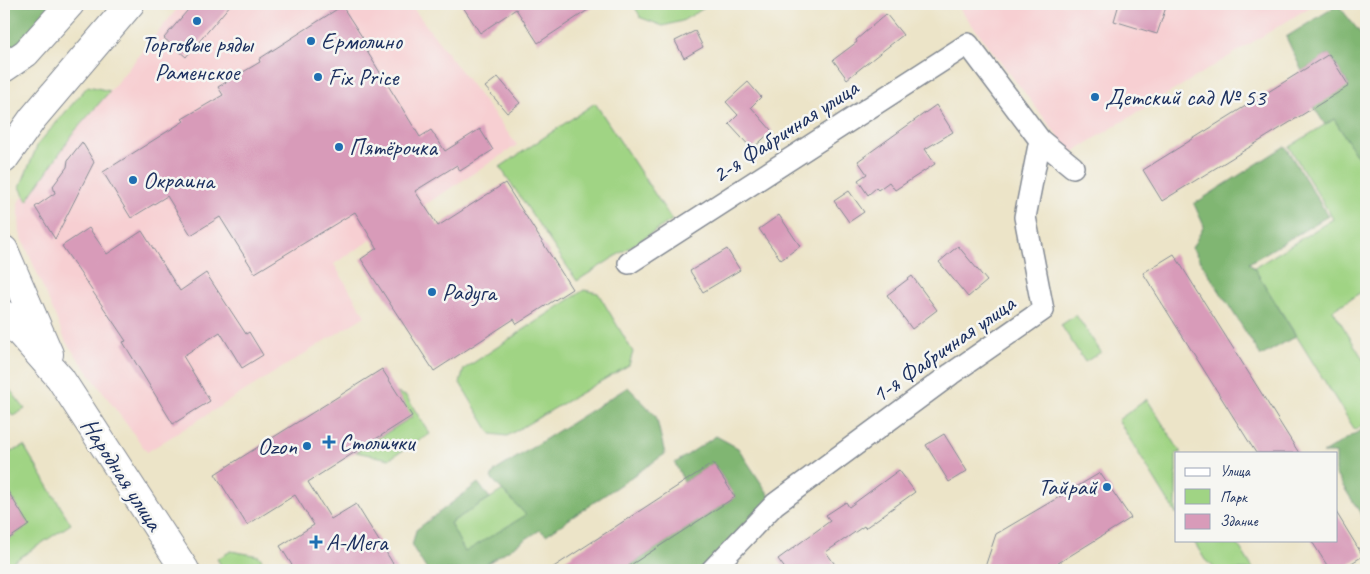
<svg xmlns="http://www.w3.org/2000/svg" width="1370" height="574" viewBox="0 0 1370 574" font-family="Caveat,sans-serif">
  <rect width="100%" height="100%" fill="#f6f6f2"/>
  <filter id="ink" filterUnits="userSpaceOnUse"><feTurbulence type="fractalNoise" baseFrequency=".02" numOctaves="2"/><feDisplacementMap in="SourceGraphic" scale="10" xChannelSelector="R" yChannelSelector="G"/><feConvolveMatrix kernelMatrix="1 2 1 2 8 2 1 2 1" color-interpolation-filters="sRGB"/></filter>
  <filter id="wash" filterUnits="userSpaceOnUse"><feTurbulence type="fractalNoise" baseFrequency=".0096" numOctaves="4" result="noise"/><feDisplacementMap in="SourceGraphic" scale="20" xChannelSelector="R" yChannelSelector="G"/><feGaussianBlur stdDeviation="1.12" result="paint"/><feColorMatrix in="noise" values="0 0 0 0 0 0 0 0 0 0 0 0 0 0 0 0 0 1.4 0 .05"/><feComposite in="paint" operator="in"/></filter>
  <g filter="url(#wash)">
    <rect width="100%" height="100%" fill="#ece4c8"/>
    <path fill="#f7cfd2" d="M181,4h229l107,141 -183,119 31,52 -218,136 -81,-110 -46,-109 -2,-30 47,-64 15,-14 30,-34z
      M956,4h359l-244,149z"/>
    <path fill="#a0d484" stroke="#5e8271" d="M633,4h78l-29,17 -19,5 -24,-9 1,-1z
      M88,86l22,5 -36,41 -47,69 -7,-14 18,-43z
      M595,103l77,117 -95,61 -77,-114z
      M1334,119l32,51v119l-33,21 33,54v59l-11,7 -101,-162 79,-49 -44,-72z
      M584,290l14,3 35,59 -4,13 -122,71 -16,-2 -31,-51 4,-14z
      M1076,315l25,37 -16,10 -24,-37z
      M4,382l21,27 -12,7 -9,-13z
      M397,393l9,3 24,38 -41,25 -33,-7 56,-35z
      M1147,399l34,54h-5v61l-58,-94z
      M24,446l47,78 -67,44v-26l25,-17 -25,-40v-30z
      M503,490l24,25 -62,38 -15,-30z
      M1193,540h42l19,30h-37l-12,-10z
      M231,551l28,5 10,14h-45l-7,-11z"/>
    <path fill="#80b672" stroke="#4e7268" d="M4,4h51l-51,54z
      M1338,5l28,35v130l-32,-51 -9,6 -11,-18 35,-22 -20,-31 -27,17 -16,-34z
      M1285,146l43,70 -79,47 5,5 42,68 -35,20 -69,-108 12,-22 -10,-22z
      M628,387l28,29 9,38 -119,81 -6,-5 -63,40h-50l-15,-24 4,-16 62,-47 12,15 -40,25 15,29 61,-37 -35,-37 4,-7z
      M1366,427v95l-30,-47v-22h-13z
      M716,436l22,12 37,56 -63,66h-89l112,-73 -22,-34 -29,19 -9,-19z"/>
    <g id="blocks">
      <path fill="#d89bb9" d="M193,4h38l-45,53 -22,-19z
        M461,4h136l-59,39 -22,-34 -36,24z
        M1119,4h48l-10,30 -43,-13z
        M342,6l24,37 -3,2 57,92 11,-7 14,21 35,-22 13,21 -33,21 -3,-6 -42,26 23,35 67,-43 67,106 -55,35 -3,-5 -80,52 -73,-112 16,-11 -22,-36 -100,61 -35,-56 -29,18 -24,-39 -36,22 -28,-46 81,-51 -2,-2 41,-24 -5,-8 42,-25 -1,-3z
        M886,14l17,21 -56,44 -14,-19 24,-18 -1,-2z
        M695,31l8,16 -19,11 -9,-17z
        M1329,54l20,32 -187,115 -19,-31z
        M498,77l22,26 -13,10 -22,-26z
        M748,82l13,15 -10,10 21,24 -20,18 -23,-25 9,-9 -12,-13z
        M936,105l17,27 -28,17 10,15 -40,26 -6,-8 -11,8 -2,-2 -8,7 -10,-15 9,-6 -9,-13z
        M82,142l12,20 -39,77 -20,-32 20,-14 -2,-7 14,-19 1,-7z
        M849,191l15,21 -15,10 -15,-21z
        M779,215l21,31 -19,14 -22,-31z
        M89,228l18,26 35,-23 38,60 26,-18 40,61 3,-2 14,23 -21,13 -22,-36 -37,24 27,45 -37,23 -50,-82 3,-1 -64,-95z
        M958,246l29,35 -19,16 -29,-35z
        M727,249l13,21 -37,22 -13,-21z
        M1174,254l125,199h-43l-113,-180z
        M912,276l25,34 -25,19 -25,-34z
        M382,369l30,47 -104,66 23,37 25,-15 41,66h-102l-15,-24 34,-21 -19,-30 -48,30 -32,-51z
        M944,434l23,37 -18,11 -23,-37z
        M713,463l22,34 -112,73h-74z
        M899,470l16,22 -50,36 -1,-2 -38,26 13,18h-53l-8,-11 52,-38 -4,-6 20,-13 3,5z
        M1100,473l31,45 -84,52h-63l12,-36z
        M4,485l25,40 -25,17z
        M1336,512l27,44 -23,14h-10l-19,-30h25z"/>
    </g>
  </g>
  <g filter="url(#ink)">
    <use href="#blocks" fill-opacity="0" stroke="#848a93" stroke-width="1"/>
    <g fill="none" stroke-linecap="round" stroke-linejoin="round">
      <defs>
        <path id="minor" d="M629,263l339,-219 72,96
          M712,570l63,-66 176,-130 92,-64 -18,-93 15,-77 33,27"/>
        <path id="major" d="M4,68l22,-15 44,-49
          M4,159l29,-41 97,-114
          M4,250l45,104
          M4,315l56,63 125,192"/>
      </defs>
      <use href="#minor" stroke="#848a93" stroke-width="24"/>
      <use href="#major" stroke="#848a93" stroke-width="30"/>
      <use href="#minor" stroke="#fff" stroke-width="21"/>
      <use href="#major" stroke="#fff" stroke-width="28"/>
    </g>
  </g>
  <g fill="#1f6fb2" stroke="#f6f6f2" stroke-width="2">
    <circle cx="197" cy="21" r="5"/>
    <circle cx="311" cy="41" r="5"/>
    <circle cx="318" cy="77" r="5"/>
    <circle cx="1095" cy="97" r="5"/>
    <circle cx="339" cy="147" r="5"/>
    <circle cx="133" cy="180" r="5"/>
    <circle cx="432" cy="292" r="5"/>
    <path d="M326.5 434.5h5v5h5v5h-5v5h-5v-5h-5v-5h5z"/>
    <circle cx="307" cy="446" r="5"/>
    <circle cx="1107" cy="487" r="5"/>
    <path d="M313.5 534.5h5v5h5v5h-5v5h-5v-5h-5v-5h5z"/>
  </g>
  <g text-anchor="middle" stroke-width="5" stroke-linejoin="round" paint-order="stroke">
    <g font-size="24" fill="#1b2f5e" stroke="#f6f6f2" text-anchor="start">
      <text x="321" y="49">Ермолино</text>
      <text x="197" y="52" text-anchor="middle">Торговые ряды<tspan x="197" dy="28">Раменское</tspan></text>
      <text x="328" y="85">Fix Price</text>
      <text x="1105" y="105">Детский сад № 53</text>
      <text x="349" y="155">Пятёрочка</text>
      <text x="143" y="188">Окраина</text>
      <text x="442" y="300">Радуга</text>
      <text x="339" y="450">Столички</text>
      <text x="297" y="454" text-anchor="end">Ozon</text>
      <text x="1097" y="495" text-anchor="end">Тайрай</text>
      <text x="326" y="550">А-Мега</text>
    </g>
    <g font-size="24" fill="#1b2f5e" stroke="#f6f6f2">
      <text transform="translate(785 131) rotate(-33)" y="8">2-я Фабричная улица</text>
      <text transform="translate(943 349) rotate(-35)" y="8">1-я Фабричная улица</text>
      <text transform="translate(122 474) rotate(57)" y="8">Народная улица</text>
    </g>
  </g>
  <rect width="1370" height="574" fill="none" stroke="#f6f6f2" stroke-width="20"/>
  <rect x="1175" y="452" width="162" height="90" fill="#f6f6f2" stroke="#9ea6b7"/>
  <rect x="1185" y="468" width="25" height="8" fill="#ffffff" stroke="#9ea6b7"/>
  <text x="1220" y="476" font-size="15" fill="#1b2f5e">Улица</text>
  <rect x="1185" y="489" width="25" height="15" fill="#a0d484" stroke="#9ea6b7"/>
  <text x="1220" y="502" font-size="15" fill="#1b2f5e">Парк</text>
  <rect x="1185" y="514" width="25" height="15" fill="#d89bb9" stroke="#9ea6b7"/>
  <text x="1220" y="526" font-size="15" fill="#1b2f5e">Здание</text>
</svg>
